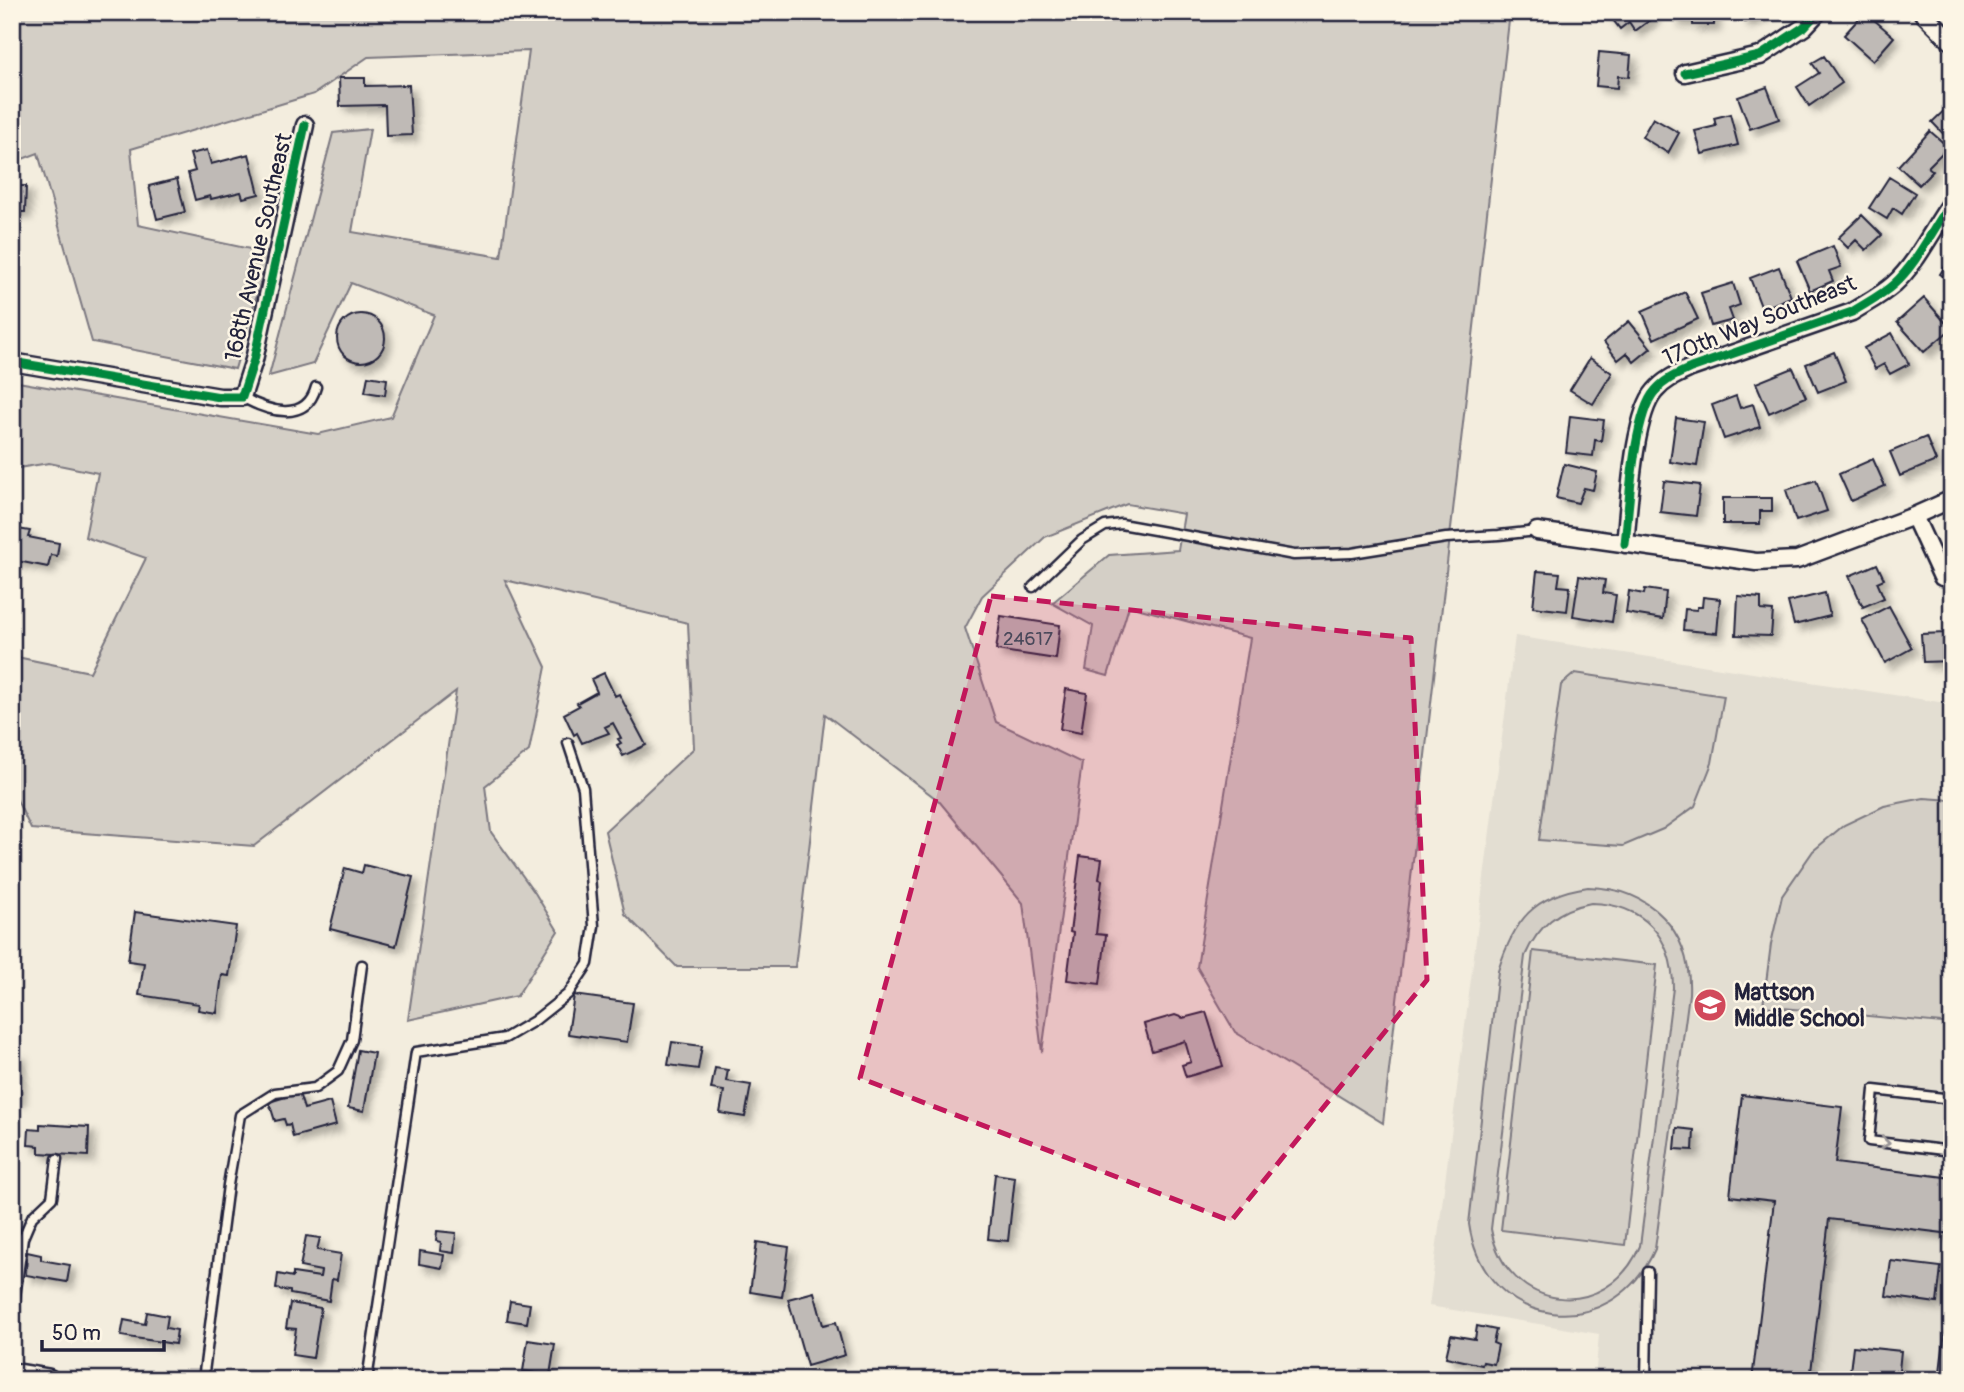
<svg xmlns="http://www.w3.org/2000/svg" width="1964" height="1392" viewBox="0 0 1964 1392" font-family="Pangolin,sans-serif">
  <defs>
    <filter id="shadow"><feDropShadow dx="6" dy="6" stdDeviation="3.5" flood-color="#0004"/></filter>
  </defs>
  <rect width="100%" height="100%" fill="#f3edde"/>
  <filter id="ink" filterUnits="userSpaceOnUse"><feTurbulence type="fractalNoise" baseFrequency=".0143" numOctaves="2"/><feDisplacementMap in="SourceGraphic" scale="14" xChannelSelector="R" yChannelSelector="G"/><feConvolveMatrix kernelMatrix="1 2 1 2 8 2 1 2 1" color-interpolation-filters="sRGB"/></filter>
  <g filter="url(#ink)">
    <path fill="#e3ded2" d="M1515,636l437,68v676h-357l4,-46 -170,-28z"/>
    <path fill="#d4cfc6" stroke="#7b7880" stroke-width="2" fill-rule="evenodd" d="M12,12h1498l-127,1111 -148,-91 -38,-65 53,-329 -121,-32 -21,70 -22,-6 7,-44 -41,-23 57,-48 69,-5 6,-36 -57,-10 -82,33 -63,59 -17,32 31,94 86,41 -40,289 -19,-149 -84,-102 -114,-87 -30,253h-118l-52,-53 -20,-83 89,-83 -6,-125 -183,-43 41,87 -17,84 -44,35 6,46 44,61 23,38 -41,65 -109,24 48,-329 -202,155 -223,-17 -19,-39v-134l78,16 56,-114 -61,-21 13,-64 -49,-10 -37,6v-88l306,53 73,-17 43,-102 -83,-32 -38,81 -44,12 64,-243 37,-4 -18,103 149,25 28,-206 -161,6 -54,37 -183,55 7,76 131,28 -34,116 -143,-27 -54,-189 -26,10z
      M1575,673l149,23 -12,67 -17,43 -32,23 -40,17 -84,-6 22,-155z
      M1924,798l28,2v224l-189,-18 8,-62 11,-48 31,-45 31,-26 40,-19z
      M1588,887c63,1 104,44 101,107l-34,255c-43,98 -171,81 -186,-25l29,-253c16,-51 35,-76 90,-84zM1591,903c52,1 82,33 82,85l-33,258c-33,78 -134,66 -149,-17l34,-273c13,-30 33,-47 66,-53z
      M1533,951l124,14 -32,280 -124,-15z"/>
    <path fill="#bfbab6" stroke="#22223b" stroke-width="2" filter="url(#shadow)" d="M1607,12h43l4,5 -19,14 -6,-9 -9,7z
      M1674,12h40v13h-21v-5h-19z
      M1740,12h27l-22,10z
      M1865,12l29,25 -21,24 -29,-26z
      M1599,52l32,3 -2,22 -11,-1 -1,12 -21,-2z
      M1824,56l18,27 -33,23 -12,-19 22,-14 -7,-10z
      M339,78h26v8l44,-1 3,50 -26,1 -1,-31 -45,1z
      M1767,87l12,32 -29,10 -12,-32z
      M1952,103v40l-20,-21z
      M1730,114l8,31 -36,9 -7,-23 21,-5 -2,-8z
      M1653,118l26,15 -11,20 -26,-16z
      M1930,131l18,16 -20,20 5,4 -14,14 -21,-19z
      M207,150l4,14 38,-10 10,40 -16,4 -2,-6 -30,7 -1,-3 -15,4 -7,-27 7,-2 -5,-17z
      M1889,177l26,16 -13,21 -9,-6 -6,11 -18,-11z
      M177,179l8,33 -28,7 -8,-33z
      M12,186h14l-1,26h-13z
      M1862,215l20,20 -16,15 -10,-10 -8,8 -10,-10z
      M1833,246l8,21 -12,4 4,10 -23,10 -13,-30z
      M1952,256v39l-8,-5 6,-9 -10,-7z
      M1779,267l12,30 -29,12 -12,-31z
      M1733,283l7,22 -11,4 4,11 -22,6 -10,-33z
      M1685,292l13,27 -44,20 -12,-28z
      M1924,298l27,31 -27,23 -27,-30z
      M337 338a24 24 0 1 1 48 0a24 24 0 1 1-48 0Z
      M1629,321l22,27 -17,14 -7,-9 -9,7 -14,-18z
      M1892,333l17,31 -19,10 -6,-10 -9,5 -11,-21z
      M1834,352l12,29 -28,11 -12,-28z
      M1590,358l22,15 -19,31 -23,-14z
      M1793,368l13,29 -37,16 -13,-30z
      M368,376l19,3 -2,16 -20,-3z
      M1736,396l4,12 13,-4 7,23 -36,12 -12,-34z
      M1570,416l34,4 -3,21 -6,-1 -2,16 -27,-3z
      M1676,418l28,4 -7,44 -27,-4z
      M1926,437l10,24 -36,15 -10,-24z
      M1873,459l12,27 -34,15 -12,-27z
      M1564,464l33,8 -4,18 -9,-2 -6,15 -22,-5z
      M1816,480l11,31 -31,10 -10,-31z
      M1664,481l36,4 -4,31 -36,-4z
      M1723,498h49v13h-12v13h-37z
      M18,529l12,2 -2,6 31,6 -2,13 -6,-1 -3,12 -36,-7z
      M1877,564l7,15 -7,3 7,16 -21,9 -14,-31z
      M1537,571l23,2 -2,13 12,1 -3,24 -34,-4z
      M1579,576l26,4 -2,13 13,2 -4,27 -39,-6z
      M1645,589l21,3 -3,27 -37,-6 3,-22 15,3z
      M1825,593l5,23 -36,9 -6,-23z
      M1738,596l23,2v12l12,1 -2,25 -35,-1z
      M1703,597l17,2 -3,34 -34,-3 2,-21 12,1v-3h5z
      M1889,606l23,42 -27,15 -23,-43z
      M1001,616l59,9 -4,34 -60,-9z
      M1946,633v6l6,-1v23l-29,1 -2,-28z
      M604,673l11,23 4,-2 27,51 -23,11 -6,-11 4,-2 -3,-4 3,-1 -8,-15 -8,4 4,6 -27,10 -5,-10 -3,2 -10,-21 15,-8 -2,-3 20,-11 -6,-13z
      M1066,689l21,4 -6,40 -21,-4z
      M1080,856l22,3 -3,20 3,1 -6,54 10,1 -6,49 -33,-4 6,-47 -3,-1z
      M364,865l49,12 -17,69 -66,-17 15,-61 17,5z
      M135,912l101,14 -7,50 -7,-1 -5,38 -19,-3 1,-6 -60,-9 5,-32 -16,-2z
      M574,995l59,8 -6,39 -59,-8z
      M1206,1012l17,54 -37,11 -4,-12 9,-3 -6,-21 -33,10 -8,-27 31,-9 8,3z
      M672,1042l30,4 -4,23 -30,-4z
      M358,1050l16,3 -10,58 -16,-3z
      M12,1054h8l-1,45h-7z
      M715,1068l13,2 -2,11 25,4 -6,32 -25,-4 4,-22 -13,-2z
      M299,1093l5,16 26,-7 6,23 -43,12 -3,-13 -4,1 -2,-6 -9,2 -6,-19z
      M1742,1095l100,12 -7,56 117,15v56l-123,-15 -19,161h-58l22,-179 -44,-5z
      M40,1124l49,3 -1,29 -49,-3v-7l-11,-1 1,-16 11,1z
      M1677,1128l17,2 -1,20 -18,-1z
      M995,1174l20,3 -7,64 -20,-2z
      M437,1231l19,2 -2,20 -14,-2 1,-9 -5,-1z
      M306,1236l14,2 -3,12 24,4 -4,26 -5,-1 -3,22 -39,-7v-3l-14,-2 2,-15 15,3v-4l27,4 1,-6 -21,-4z
      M757,1242l32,5 -7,50 -32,-5z
      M420,1251l24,4 -2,13 -23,-4z
      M27,1252l14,3v5l29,5 -3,17 -41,-7z
      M1891,1261l50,6 -4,36 -51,-7z
      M1952,1275v105h-13z
      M814,1292l9,33 13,-3 9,33 -38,11 -19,-67z
      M510,1301l20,3 -3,19 -20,-3z
      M290,1303l31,5 -8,50 -21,-3 4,-26 -10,-1z
      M147,1312l21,4 -2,12 11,2 -2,14 -54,-8 3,-16 21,4z
      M1477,1326l19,4 -3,13 5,2 -4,19 -11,-2 -1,3 -36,-8 5,-22 24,4z
      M528,1340l27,4 -5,31 -27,-4z
      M1853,1346l48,5 -3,29h-49z"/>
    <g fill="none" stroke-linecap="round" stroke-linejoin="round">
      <defs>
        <path id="lane" d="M242,397c25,14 64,27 74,-10
          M1033,587l49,-47 23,-14 16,-2 173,31 58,-2 94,-15 53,-3 38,-4
          M1952,1099l-78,-9 -5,51 83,10
          M12,1319l11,-81 9,-21 20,-19 5,-39
          M203,1380l25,-195 12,-70 35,-22 40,-5 23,-17 14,-31 10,-75
          M367,1380l49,-328 89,-14 29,-17 34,-27 20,-30 6,-38 -11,-138 -15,-45
          M1646,1380l2,-108"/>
        <path id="street" d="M1922,12l30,30
          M1685,73l75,-17 44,-29 14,-15
          M12,362l208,35h22l12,-37 51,-235
          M1914,516l28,61
          M1537,531l219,31 41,-2 117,-44 38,-17
          M1625,544c4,-36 8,-129 30,-153 10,-12 23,-17 36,-23l161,-56c14,-9 30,-17 42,-28 24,-22 39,-56 58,-82"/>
        <path id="secondary" d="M12,1374l36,6"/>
      </defs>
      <use href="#lane" stroke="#22223b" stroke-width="13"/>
      <use href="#street" stroke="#22223b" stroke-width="21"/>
      <use href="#secondary" stroke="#22223b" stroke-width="26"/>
      <use href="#lane" stroke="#fcf5e5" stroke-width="8"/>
      <use href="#street" stroke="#fcf5e5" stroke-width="16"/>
      <use href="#secondary" stroke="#fcf5e5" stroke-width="21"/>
      <defs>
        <path id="cycleway" d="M1685,73l75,-17 44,-29 14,-15
          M12,362l208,35h22l12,-37 51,-235
          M1625,544c4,-36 8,-129 30,-153 10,-12 23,-17 36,-23l161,-56c14,-9 30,-17 42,-28 24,-22 39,-56 58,-82"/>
      </defs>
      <use href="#cycleway" stroke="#fcf5e5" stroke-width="13"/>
      <use href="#cycleway" stroke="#00873e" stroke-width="9"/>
    </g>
    <defs><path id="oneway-chevron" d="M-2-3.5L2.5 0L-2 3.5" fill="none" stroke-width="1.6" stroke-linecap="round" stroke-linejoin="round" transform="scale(1.75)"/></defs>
    <use stroke="#9a9698" href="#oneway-chevron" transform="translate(1885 1143) rotate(7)"/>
  </g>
  <path fill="#c2185b" fill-opacity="0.2" stroke="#c2185b" stroke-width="5" stroke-dasharray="14 9" stroke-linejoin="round" d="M991,596l420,42 16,342 -196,241 -371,-143z"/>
  <defs>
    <symbol id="school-disc" viewBox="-11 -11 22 22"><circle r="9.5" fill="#d1495b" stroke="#fcf5e5"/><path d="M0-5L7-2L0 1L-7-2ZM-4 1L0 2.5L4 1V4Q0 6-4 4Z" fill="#fff"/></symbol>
  </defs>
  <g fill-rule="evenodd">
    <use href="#school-disc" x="1691" y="986" width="38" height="38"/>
  </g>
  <g text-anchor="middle" stroke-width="5" stroke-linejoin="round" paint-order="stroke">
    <g font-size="19" fill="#49485a">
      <text x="1028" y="645">24617</text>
    </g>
    <g font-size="23" fill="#22223b" stroke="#fcf5e5">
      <text transform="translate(258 247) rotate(-77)" y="8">168th Avenue Southeast</text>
      <text transform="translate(1759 320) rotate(-22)" y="8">170th Way Southeast</text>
    </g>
    <g font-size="23" font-weight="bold" fill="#22223b" stroke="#fcf5e5" text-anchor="start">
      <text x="1734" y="1000">Mattson<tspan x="1734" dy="26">Middle School</tspan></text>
    </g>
  </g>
  <rect width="1964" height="1392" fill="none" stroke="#fcf5e5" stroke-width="42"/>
  <rect x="21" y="21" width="1922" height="1350" fill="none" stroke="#22223b" stroke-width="2.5" filter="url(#ink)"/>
  <path d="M42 1340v10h122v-10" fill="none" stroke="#22223b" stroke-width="3.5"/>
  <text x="52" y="1340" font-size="21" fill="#22223b" stroke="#fcf5e5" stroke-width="5" paint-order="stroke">50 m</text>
</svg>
